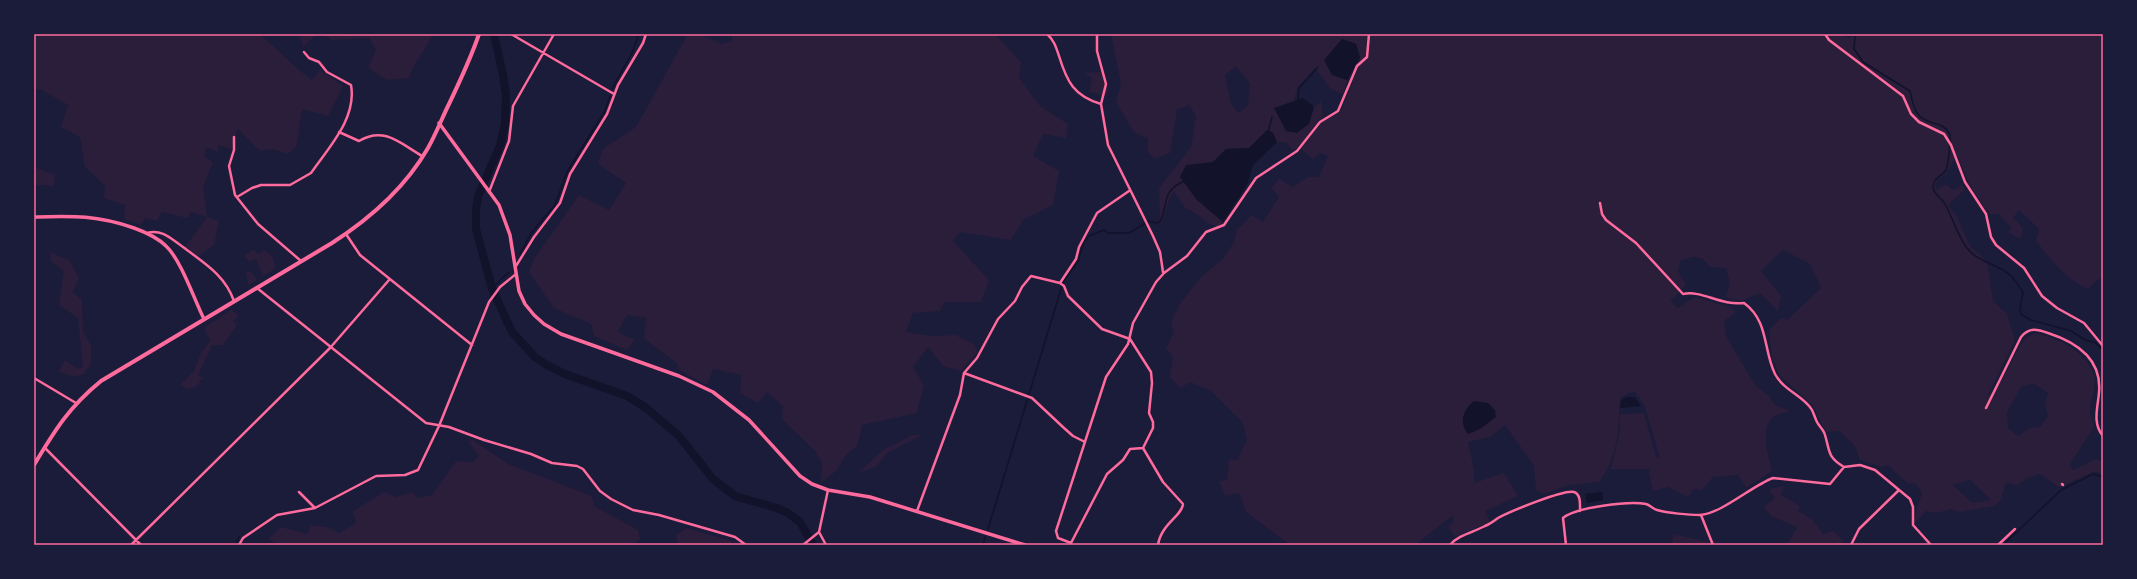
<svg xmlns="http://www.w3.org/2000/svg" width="2137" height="579" viewBox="0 0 2137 579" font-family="Poppins,sans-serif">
  <rect width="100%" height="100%" fill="#1b1b3a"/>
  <path fill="#2a1e3b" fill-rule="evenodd" d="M34,34h226l39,36 13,10 8,-10 23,16 -15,30 -26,-7 -5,36 -9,9 -16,-5 -12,2 -22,-22 -7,20 -13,-4v7l-12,-5 -2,9 9,6 -10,25 4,30 12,4 -5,24 -15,11 -14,-9 22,-30 -16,-5 -4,6 -25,-6 -5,9 -12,-3 -4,7 -17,-6 1,-14 -21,-7 1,-12 -20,-19 -5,-30 -19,-10 7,-22 -28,-16h-6z
    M299,34h18l-14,13z
    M322,34h111c-7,16 -19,27 -24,44l-22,2 -19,-12 8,-18 -7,-12 -37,2z
    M688,34h11l23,10 10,-3 -1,-7h264l26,28 -2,16 21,28 28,18 -2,14 -23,-4 -10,22 26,15 -6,34 -30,15 -12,20 -51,-8 -7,9 36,39 -8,22h-36l-5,9 -27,2 -7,19 25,4 25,-1 19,10 2,8 -16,18 -18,-5 -15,-19 -15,20 11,18 -7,28 -55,12 -5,21 -11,9 -9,15 -16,13 1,-20 -7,-12 -33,-32 1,-13 -16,-14 -9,11 -18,-10 1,-18 -28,-6 -6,16 -28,-15 -2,-7 -33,-24 2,-21 -19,-3 -9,17 17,8 -8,10 -33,-14 -3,-12 -37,-16 -25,-36 5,-13 45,-64 30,15 17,-27 -28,-19 5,-15 33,-22z
    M1111,34h725l14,4 4,-4h249v241l-15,14c-24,-11 -36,-28 -52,-48l3,-12 -20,-19 -6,8 10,10 -2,11 -12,-6 2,-6 -13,-13h-8c-16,-18 -24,-37 -33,-59l-11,18 -9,7 -2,6 2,4 9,-6 7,6 9,-5 3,4 -17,16 9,12 13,29 17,15 6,40 14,13 8,26 -28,57c20,-10 29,-62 48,-63 6,-1 15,4 21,6 13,4 28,15 35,28 9,14 -1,30 -1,45 1,4 3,10 4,14l-24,37 3,6 23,-11 7,3v11l-10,-1 -33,15c-6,-1 -13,-10 -21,-13l-11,4 -11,7 -11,-2 -6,18 -6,5 -34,6 -9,-3 -14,4 -11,-2 -11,12 2,-16 5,-13 -6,-10 -9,-1 -19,-18 -6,2 -22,-7 -6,-15 -15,-14 -13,1 -13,-26 -33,-30 -8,-18 -3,-28 12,-12 6,2 34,-32 -11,-24 -27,-14 -22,21 20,25 -3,15 -18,-18 -19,8 -15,-4 4,-14 -4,-15 -16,-1 -8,-9 -9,-1 -13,4 -2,10 8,14 -16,16 8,7 17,-11 35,10 6,5 -12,9 2,15 29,49 15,12 5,8 16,6c-6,2 -16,3 -20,8 -10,14 -3,37 1,52l-26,17 -8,-13 -25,2 -11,13 -8,-1 -6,8 -20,-10 -15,4 -4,-19 2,-3h-40l9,-39v-16l24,-1 12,44 4,1 -16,-54 -10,-13 -13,6c-3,11 -1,22 -3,33 -1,18 -8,38 -19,52l-30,3 -25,9 -8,-4 -2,-24 -29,-41 -15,12 -22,5 6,27v14l30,-10 14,23 -33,15 5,11 -35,15 -7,-11 6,-5 -2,-5 -37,29h-125l-44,-33 -7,-19 -14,3 -6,-15 8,-1 2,-21 8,1 10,-20 -4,-17 -32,-32 -21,-9 -9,6 -11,-11 3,-20 -7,-9 8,-16 -3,-9 8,-18 23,-29 21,-17 11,-17 2,-11 16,-16 11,7 16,-25 -8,-9 8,-9 14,8 15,-10h11l9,-21 -7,-3 -8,6 -12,-10 21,-27 19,-11 18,-45 1,-9 -4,-13 -14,-5 -10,36 15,5 -4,15 -13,-7 -15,-20 -18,20 -3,14 -20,6 35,16 5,-17 7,-6 2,16c-13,11 -18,25 -30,34l-7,-9h-9l-4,-9 -6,-3 -18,18 -23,1 -13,13 -17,37 27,23 -4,4c-13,0 -20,-14 -33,-17l-12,-18c-8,11 -8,23 -14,34l-1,-37 32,-41 5,-31 -7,-11 -12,5 -7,43 -16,6 -6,-7v-13l-14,-7 -18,-30 5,-19zM1236,67l14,16 -2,22 -9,8 -8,-9 -6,-29zM2033,383l15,10 -3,12 3,11 -8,11 -11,1 -11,8 -10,-8 -1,-16 14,-25zM1970,480l21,20 -19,3 -19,-18z
    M1104,72l4,18 -2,6 -17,-4 3,-14 -8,-5z
    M34,167l21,8 -1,11 -20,-1z
    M253,249l5,5 7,-4 9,9 1,10 -12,7 -7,-17 -7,3 -5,-6z
    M50,252l20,9 9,17 -6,14 9,8 1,32 8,13v19l-7,10 -8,3 -18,-5 7,-12 13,9 5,-3 -5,-48 -19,-13 5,-34 -13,-10z
    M246,272h6l5,8 -9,5z
    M231,310l8,5 -6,6 4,4 -14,20h-11l-14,30 5,3 -7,9 -8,2 -8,-4 14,-14 7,-18 9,-12 -6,-13z
    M912,435h10l-35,18 -10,13 -19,7 25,-23z
    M473,440l35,24 84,32 2,10 44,24 2,9 -8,6h-352l-12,-6 13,-12 26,7 4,-9 16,2 12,6 17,-10 -3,-12 31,-19 11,5 18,-5 4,6 15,-3 24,-34 17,1 6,-6 -11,-15z
    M1784,486l-3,9 19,11 -2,5 14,8 11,15 11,-3 9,10 -1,4h-55l10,-18 -26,-11 -8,-9 12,-9 -6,-9z
    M686,528l46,13 -1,4h-53l-2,-10z
    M1673,534l35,8 2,3h-38z"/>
  <path fill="#12122b" d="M1342,39l14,5 4,13 -13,23 -15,-5 -8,-15z
    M1303,98l11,9 -5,17 -12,9 -11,-2 -12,-23z
    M1267,130l6,3 4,9 -24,23 -6,20 -24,37 -27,-23 -16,-22 6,-12 27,-3 13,-13 23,-1z
    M1626,397h9l6,9 -21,2 1,-7z
    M1474,401l14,2 7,7 1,7 -16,12 -12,5c-10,-12 -4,-25 6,-33z
    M1602,492l1,8 -16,3 -2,-9z"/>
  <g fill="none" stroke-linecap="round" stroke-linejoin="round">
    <path stroke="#12122b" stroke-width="1.5" d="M1853,34l2,2 -1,13 9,13 47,29c2,8 4,22 12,27 9,7 23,4 28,17 1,4 -2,31 -4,35 -4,6 -13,8 -13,17 0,7 9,11 12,17 8,14 12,31 22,44 10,14 31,16 43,27 5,4 9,12 13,17l-3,18 2,5 9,5 40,11 14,9 11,3 7,8
      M612,89l20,-36 7,-19
      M1298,102l1,-14 19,-21
      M1268,132l4,-15
      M520,254l12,-22 23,-27 12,-33 38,-61 5,-15
      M492,288l17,-16
      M988,529l73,-240 3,-8 14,-20 6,-19 5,-6 15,-6 4,3h21l20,-12 6,2 5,-1c9,-20 1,-30 24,-41
      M235,545l4,-8
      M983,545l2,-8
      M2003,545l58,-55 32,-16 10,3"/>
    <path stroke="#12122b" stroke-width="8" d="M494,34l9,41 3,20 -1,28 -5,23 -22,50 -2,13v20l16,59 20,44 23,25 12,8 18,9 62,22 18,11 34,29 34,43 22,17 42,12 11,5 12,9 13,23"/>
    <path stroke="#ff6b9d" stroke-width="2.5" d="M511,34l103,60
      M1047,34c7,6 9,13 12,22 8,26 15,40 42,48
      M1097,34v17l9,33 -5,20 7,41 45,91 7,16 3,20
      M1825,34l4,6 74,56 8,18 8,8 25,12 7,11 14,37 21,32 5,23 5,8 28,23 18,28 15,12 27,15 19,23
      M339,132l20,9c25,-15 41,2 63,15
      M234,137v13l-5,16 6,29 23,29 43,37
      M489,192l20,-51 4,-35 41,-72
      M237,197l15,-9 9,-3h29l21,-12c18,-26 46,-55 40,-88l-24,-13 -8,-10 -10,-4 -5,-6
      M1600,203l2,11 4,6 30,23 47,51c20,-4 37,12 61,9 25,18 19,47 31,71 9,17 29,22 37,36 2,4 3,8 5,12 2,4 7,8 8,13 5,16 2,22 19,32
      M147,233c16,-4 24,6 36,14 21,16 42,28 51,54
      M346,234l14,21 112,90
      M516,266l18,-29 26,-34 10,-29 37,-60 11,-29 25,-42 3,-9
      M1060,283l16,-24 3,-12 18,-34 32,-22
      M257,288l169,135 23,4 35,13 47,14 21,9 25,3 6,3 17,22 11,8 22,11 26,5 76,22 11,8
      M964,373l68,25 32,30 9,8 12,6
      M34,378l42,25
      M1986,408l35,-71c8,-10 16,-8 27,-4 28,9 54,25 51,59 -1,15 -7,31 4,44
      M45,448l96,97
      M1143,448l20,34 20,22c-1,12 -22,20 -25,41
      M2062,484l1,1
      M299,492l16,16
      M917,511l43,-116 4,-22 13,-15 21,-39 17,-18 7,-14 9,-11 29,7 4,3 4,10 34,33 28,10 21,33 1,11 -3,30 4,9v6l-10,20
      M1701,515l12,30
      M819,532l7,13
      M1071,543l-13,-5 -2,-7 50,-154 22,-33 5,-21 23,-41 8,-9 23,-17 19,-24 18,-7 32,-47 41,-27 23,-29 18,-11 19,-45 10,-9 2,-23
      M1071,543l36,-69 16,-14 7,-11 13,-1
      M131,545l199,-197 59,-68
      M239,545l4,-7 34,-23 38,-7 61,-32 29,-1 13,-5 21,-44 50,-124 11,-15 16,-13
      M803,545l16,-13 9,-42
      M1450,545c8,-10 24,-13 35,-19 5,-2 9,-5 13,-8 11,-6 66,-29 76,-26 7,2 6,13 6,19
      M1566,545l-3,-27c13,-11 66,-17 83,-14 4,1 7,5 11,6 10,3 32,5 43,5 21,-1 53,-30 73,-37l57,6 14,-17 16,-2 15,5 35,29 3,8v18l18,20
      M1851,545l8,-16 40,-39
      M1998,545l17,-16"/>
    <path stroke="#ff6b9d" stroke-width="3.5" d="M439,123l60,82 11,30 9,56 6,13 9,11 10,9 17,10 118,42 34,16 36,28 51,56 12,8 16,6 42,7 155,48
      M34,217c39,-1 62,-2 100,11 11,4 23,9 32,18 15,14 28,53 38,73"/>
    <path stroke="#ff6b9d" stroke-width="4" d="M34,465c21,-35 35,-58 67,-84l231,-138c39,-25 73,-55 96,-95 8,-14 14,-30 21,-44 11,-23 22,-46 30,-70"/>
  </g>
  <rect width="2137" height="579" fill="none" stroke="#1b1b3a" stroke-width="70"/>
  <rect x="35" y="35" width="2067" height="509" fill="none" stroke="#ff6b9d" stroke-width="1.5"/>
</svg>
